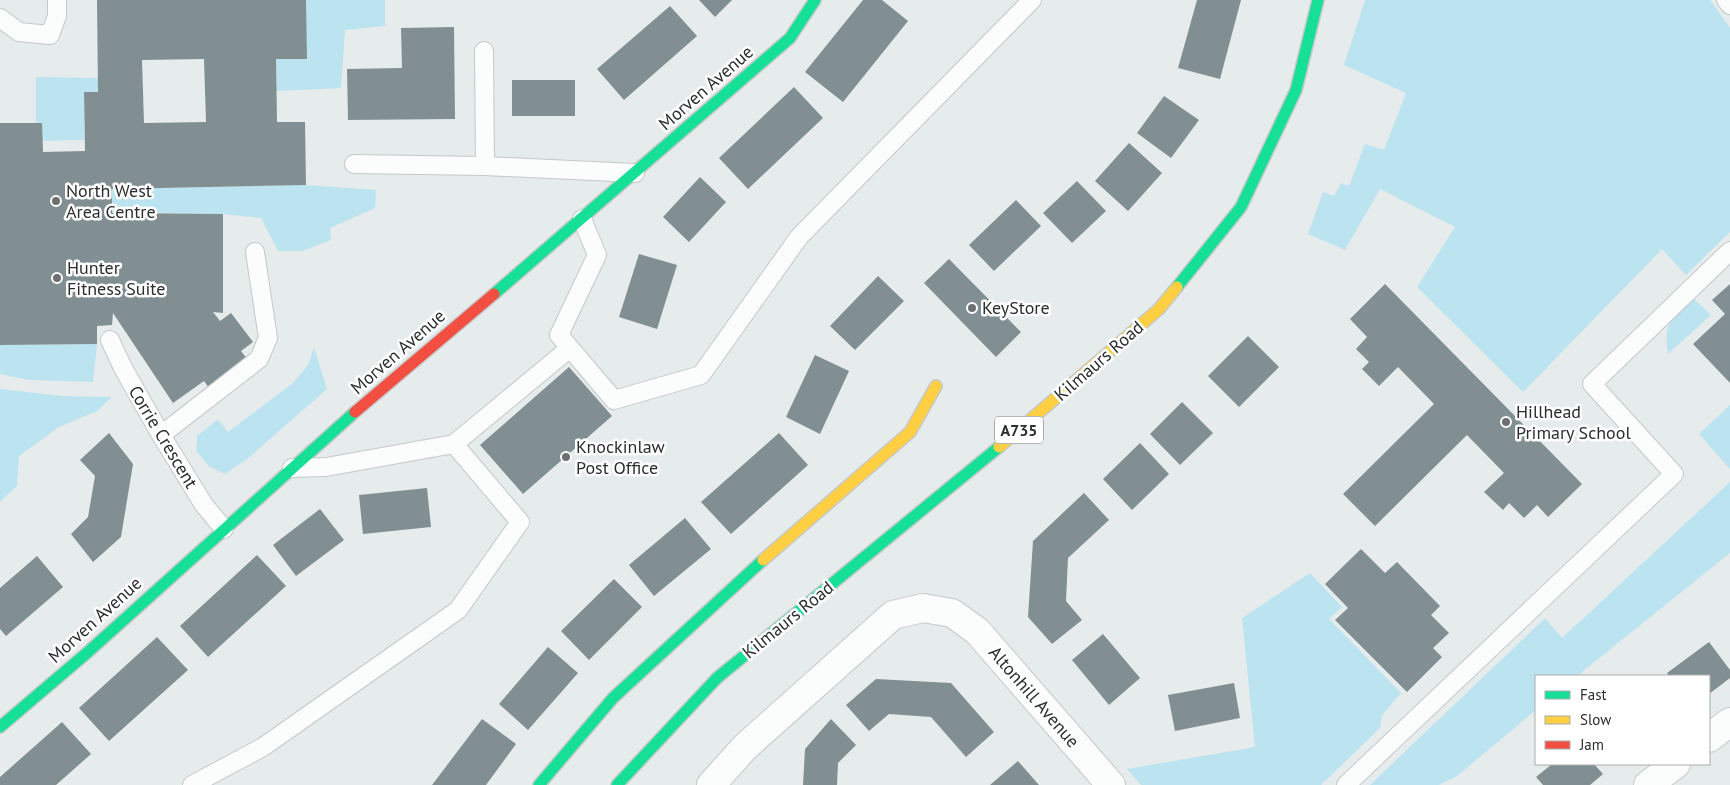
<svg xmlns="http://www.w3.org/2000/svg" width="1730" height="785" viewBox="0 0 1730 785" font-family="'PT Sans',sans-serif">
  <rect width="100%" height="100%" fill="#e6ebec"/>
  <path fill="#bce4f0" d="M306,0h79v26l-40,4 -4,58 -65,3v-32z
    M1365,0h345l20,28v204l-44,43 -24,-26 -139,143 -106,-105 38,-60 -75,-38 -35,61 -37,-16 15,-42 11,4 7,-13 8,3 16,-42 19,6 22,-57 -62,-28z
    M36,77l62,1v14h-14v48l-42,1v-18h-6z
    M306,185l70,5 -1,18 -45,20 1,12 -29,11h-24l-17,-33 -38,-4 -111,-1v-24z
    M1693,298l18,17 -43,39c-5,-33 3,-33 25,-56z
    M97,344l-4,38 -64,-2 -29,-6v-29z
    M314,347l13,42 -80,70 -22,15 -15,-7 -14,-16 1,-15 21,-17 10,13 65,-49 15,-18z
    M0,389l62,7 50,1 -15,14 -38,16 -40,29 -2,30 -17,16z
    M1730,405v64l-31,-35z
    M1730,482v71l-153,123h-41v34l-79,66 -18,9h-69l175,-167 17,20z
    M1310,573l32,34 -13,12 72,74 -19,22 -2,13 -59,57h-180l-14,-16 128,-22 -13,-129z"/>
  <path fill="#818f92" fill-rule="evenodd" d="M97,0h209l1,59h-31l1,63h28l1,63 -194,4v24l111,1v99l-10,-1 7,9 11,-8 22,29 -12,9 7,9 -39,28 -5,-7 -31,22 -60,-90 -1,12 -15,1v18l-97,1v-222h42l1,29 42,-1 -1,-59h14zM204,59l2,63 -62,1 -2,-63z
    M699,0h33l-17,17z
    M863,0h19l26,21 -65,81 -38,-30z
    M1197,0h44l-21,79 -42,-11z
    M670,6l27,30 -73,64 -27,-31z
    M454,27l1,92 -107,1 -1,-51 55,-1 -1,-40z
    M512,80h63v36h-63z
    M794,87l29,31 -75,71 -29,-31z
    M1164,96l35,24 -28,38 -34,-25z
    M1129,143l33,30 -34,38 -33,-30z
    M700,177l26,25 -37,40 -26,-25z
    M1077,181l29,30 -34,32 -29,-30z
    M1016,200l25,26 -47,45 -25,-26z
    M639,254l38,11 -20,64 -38,-12z
    M949,259l72,73 -25,25 -72,-74z
    M878,276l26,25 -49,49 -25,-24z
    M1385,284l197,200 -34,33 -11,-12 -13,13 -15,-15 -6,7 -19,-18 20,-19 -37,-38 -92,91 -32,-32 91,-90 -36,-37 -19,19 -17,-17 7,-7 -13,-13 11,-12 -17,-18z
    M1730,284v99l-37,-39 32,-30 -13,-14z
    M1248,336l31,31 -40,40 -31,-31z
    M815,355l34,16 -29,63 -34,-17z
    M569,367l43,49 -89,78 -43,-49z
    M1182,402l31,31 -33,32 -30,-31z
    M109,433l24,31 -12,73 -28,25 -22,-28 17,-17 7,-41 -15,-16z
    M779,433l29,32 -77,69 -30,-32z
    M1140,443l29,31 -37,36 -29,-31z
    M427,488l4,39 -68,7 -4,-39z
    M1084,493l25,27 -41,38 -2,43 16,19 -30,24 -24,-27 5,-76z
    M320,509l24,31 -48,36 -23,-31z
    M685,518l26,31 -57,47 -25,-31z
    M1361,549l24,24 12,-11 43,44 -9,9 18,18 -16,15 9,9 -35,35 -72,-72 13,-12 -23,-24z
    M257,555l29,31 -78,71 -28,-31z
    M37,556l26,31 -57,49 -6,-7v-41z
    M614,579l28,28 -53,53 -28,-29z
    M1103,634l37,44 -31,27 -37,-45z
    M157,637l31,33 -79,71 -30,-33z
    M1709,642l21,28v8l-21,16v-18h-40l-2,-3z
    M548,647l30,26 -50,57 -29,-26z
    M876,679l75,4 43,49 -28,25 -35,-40 -42,-3 -20,17 -23,-26z
    M1234,683l6,35 -65,13 -7,-36z
    M482,719l34,25 -30,41h-54z
    M831,719l25,26 -18,18 -1,22h-34l2,-36z
    M62,722l29,32 -35,31h-56v-8z
    M1018,761l21,24h-49z
    M1552,764h42l9,10 -13,11h-47l-7,-8z"/>
  <g fill="none" stroke-linecap="round" stroke-linejoin="round">
    <defs>
      <path id="lane" d="M1726,0l4,5
        M0,18l19,14 31,3 7,-19v-16
        M484,51l1,115
        M354,164l131,2 150,7
        M582,219l15,36 -38,80 55,65 87,-25 98,-138 233,-237
        M110,340l13,28 38,67 43,70 20,24
        M161,435l98,-76 9,-21 -13,-86
        M454,444l116,-96
        M192,785l71,-38 195,-137 62,-88 -66,-78 -128,23 -34,1
        M1346,785l328,-311 -82,-90 138,-133"/>
      <path id="street" d="M1709,738l21,-16
        M711,785l34,-38 148,-132 30,-7 29,5 25,18 134,154
        M1648,785l28,-21"/>
      <path id="fast" d="M1177,287l64,-80 55,-117 22,-90
        M494,294l296,-256 25,-38
        M0,727l88,-75 267,-240
        M539,785l74,-87 150,-138
        M617,785l100,-107 282,-231"/>
      <path id="slow" d="M999,447l160,-138 18,-22
        M763,560l147,-128 26,-46"/>
      <path id="jam" d="M355,412l139,-118"/>
    </defs>
    <use href="#lane" stroke="#c5c8c9" stroke-width="20"/>
    <use href="#street" stroke="#c5c8c9" stroke-width="30"/>
    <use href="#fast" stroke="#c5c8c9" stroke-width="14"/>
    <use href="#slow" stroke="#c5c8c9" stroke-width="14"/>
    <use href="#jam" stroke="#c5c8c9" stroke-width="14"/>
    <use href="#lane" stroke="#fbfcfc" stroke-width="18"/>
    <use href="#street" stroke="#fbfcfc" stroke-width="28"/>
    <use href="#fast" stroke="#16e098" stroke-width="11"/>
    <use href="#slow" stroke="#ffcf43" stroke-width="11"/>
    <use href="#jam" stroke="#f24e42" stroke-width="11"/>
  </g>
  <g fill="#6c7070" stroke="#fff" stroke-width="2">
    <circle cx="56" cy="201" r="5"/>
    <circle cx="57" cy="278" r="5"/>
    <circle cx="972" cy="308" r="5"/>
    <circle cx="1506" cy="422" r="5"/>
    <circle cx="566" cy="457" r="5"/>
  </g>
  <g text-anchor="middle" stroke-width="5" stroke-linejoin="round" paint-order="stroke">
    <rect fill="#fff" stroke="#6a6c6d" stroke-width="1" x="995" y="416.5" width="48" height="27" rx="4"/>
    <g font-size="16" font-weight="bold" fill="#2a2d2e">
      <text x="1019" y="436">A735</text>
    </g>
    <g font-size="18" fill="#2a2d2e" stroke="#fff">
      <text transform="translate(706 88) rotate(-41)" y="6">Morven Avenue</text>
      <text transform="translate(398 352) rotate(-41)" y="6">Morven Avenue</text>
      <text transform="translate(1099 361) rotate(-41)" y="6">Kilmaurs Road</text>
      <text transform="translate(163 437) rotate(59)" y="6">Corrie Crescent</text>
      <text transform="translate(95 620) rotate(-42)" y="6">Morven Avenue</text>
      <text transform="translate(788 620) rotate(-39)" y="6">Kilmaurs Road</text>
      <text transform="translate(1034 697) rotate(49)" y="6">Altonhill Avenue</text>
    </g>
    <g font-size="18" fill="#2a2d2e" stroke="#fff" text-anchor="start">
      <text x="66" y="197">North West<tspan x="66" dy="21">Area Centre</tspan></text>
      <text x="67" y="274">Hunter<tspan x="67" dy="21">Fitness Suite</tspan></text>
      <text x="982" y="314">KeyStore</text>
      <text x="1516" y="418">Hillhead<tspan x="1516" dy="21">Primary School</tspan></text>
      <text x="576" y="453">Knockinlaw<tspan x="576" dy="21">Post Office</tspan></text>
    </g>
  </g>
  <rect x="1535" y="675" width="175" height="90" fill="#ffffff" stroke="#aaabab"/>
  <rect x="1545" y="691" width="25" height="8" fill="#16e098" stroke="#aaabab"/>
  <text x="1580" y="700" font-size="15" fill="#2a2d2e">Fast</text>
  <rect x="1545" y="716" width="25" height="8" fill="#ffcf43" stroke="#aaabab"/>
  <text x="1580" y="725" font-size="15" fill="#2a2d2e">Slow</text>
  <rect x="1545" y="741" width="25" height="8" fill="#f24e42" stroke="#aaabab"/>
  <text x="1580" y="750" font-size="15" fill="#2a2d2e">Jam</text>
</svg>
